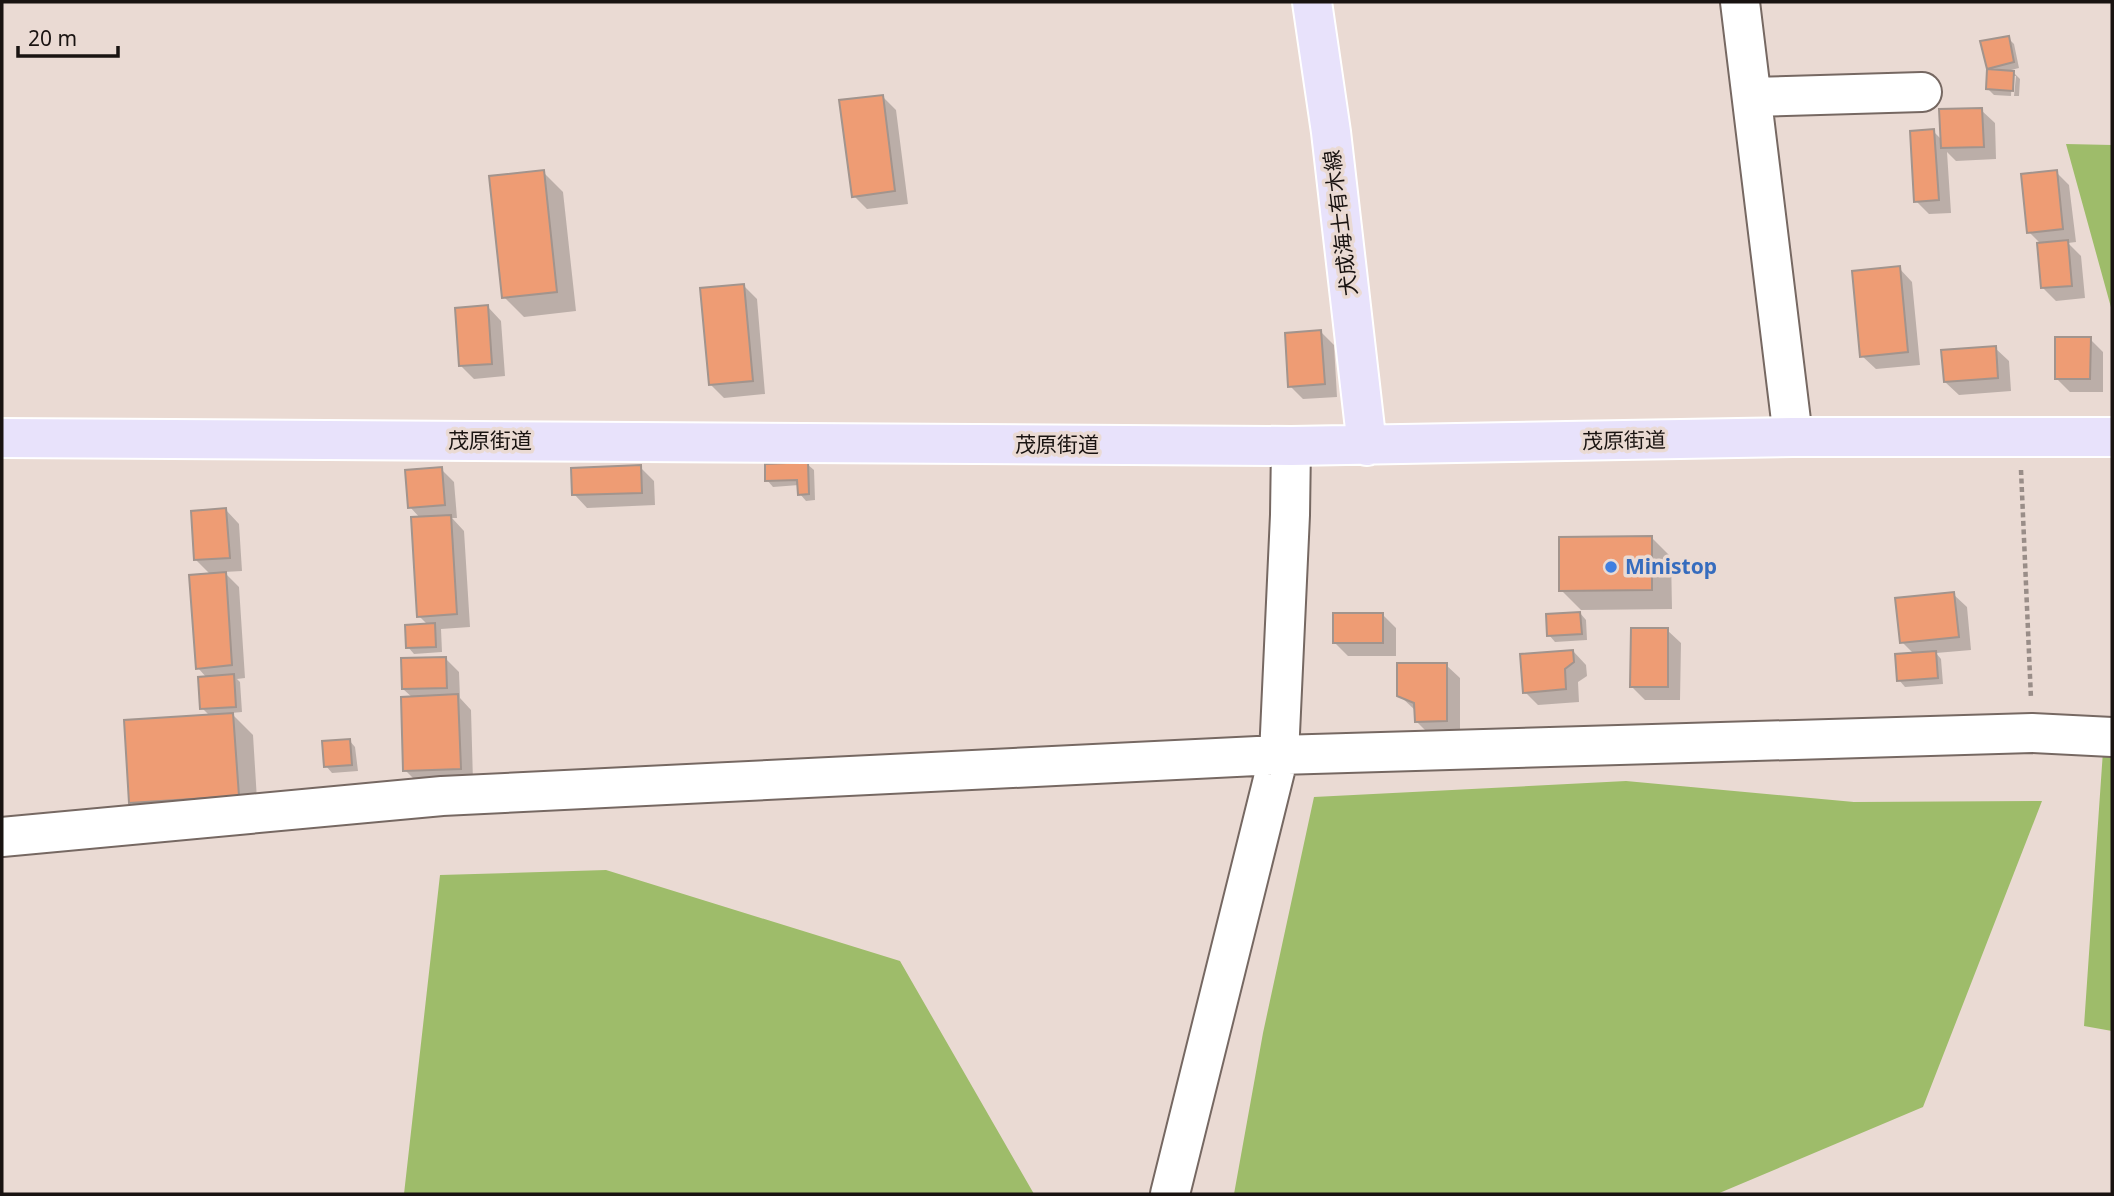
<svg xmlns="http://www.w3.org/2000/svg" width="2114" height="1196" viewBox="0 0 2114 1196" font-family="'Noto Sans','Noto Sans JP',sans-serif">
  <rect width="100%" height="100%" fill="#eadad3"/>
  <path fill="#9ebc6a" d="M2066,144l46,1v166z
    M2112,721v310l-28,-5 21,-304z
    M1626,781l228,21 188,-1 -119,306 -206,87h-483l29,-161 51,-236z
    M606,870l294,91 134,233h-630l36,-319z"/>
  <path fill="#0003" d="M1934,2h60v1z
    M2008,38l6,6 5,24 -8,2 9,9 -1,17h-5l2,-20h-4l-1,20 -17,-1 -6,-6 1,-20 -7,-26z
    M882,96l14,14 12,94 -41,5 -13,-13z
    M1981,110l14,13 1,36 -40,2 -9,-9 4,61 -22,1 -13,-13 17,-70 9,9z
    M543,172l20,20 13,119 -52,6 -20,-20z
    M2056,172l13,13 7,57 -8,1 13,13 4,42 -29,3 -14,-14 -1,-43 -12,-12z
    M1899,268l13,14 8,83 -44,4 -14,-13z
    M743,285l14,14 8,95 -41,4 -14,-14z
    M488,307l13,14 4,55 -31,3 -13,-13z
    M1321,332l13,13 3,52 -34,2 -13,-13z
    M2090,339l13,13v40h-33l-13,-13z
    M1995,348l14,13 2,30 -52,4 -14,-13z
    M807,464l7,6 1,30 -9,1 -6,-7 -1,-9 -26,2 -6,-7z
    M640,467l14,14 1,24 -68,3 -13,-14z
    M441,469l13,13 3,36h-5l12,13 6,96 -29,2 1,23 -28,2 -6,-7 20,-22 -9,-9 2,-97 -11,-12z
    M226,510l13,14 3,47 -18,1 15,15 6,91 -8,1 3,3 2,30 -11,1 22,22 5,81 -107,7 -20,-21 79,-86 -8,-8 5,-30 -9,-10 13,-93 -15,-15z
    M1651,537l20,20 1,52 -91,1 -20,-20z
    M1953,594l14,13 4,43 -35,3 5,6 2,25 -38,3 -6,-7 15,-26 -12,-12z
    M1580,613l6,7 1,20 -32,2 -6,-7z
    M1382,614l14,14v28h-48l-14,-14z
    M1667,630l14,13 -1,57h-35l-13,-13z
    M1573,651l13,14 1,11 -9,6 1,20 -41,3 -13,-13z
    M446,659l13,13 1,26 11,12 2,72 -54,2 -14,-14 8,-72 -10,-9z
    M1446,665l14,13v56l-30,1 -14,-14v-10l-17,-16z
    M349,740l6,7 3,24 -26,2 -6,-7z"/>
  <path fill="#ee9c74" stroke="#a2948d" stroke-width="2" d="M2009,36l5,26 -27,7 -7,-28z
    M1987,69l27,2 -1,20 -27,-2z
    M883,95l12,96 -43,6 -13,-97z
    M1982,108l2,39 -43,1 -2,-39z
    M1934,129l5,71 -25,2 -4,-71z
    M544,170l13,122 -55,6 -13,-122z
    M2057,170l6,59 -36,4 -6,-59z
    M2068,240l4,46 -31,2 -4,-45z
    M1900,266l8,86 -48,5 -8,-86z
    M744,284l9,97 -44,4 -9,-97z
    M488,305l4,59 -33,2 -4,-58z
    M1321,330l4,54 -37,3 -3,-54z
    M2055,337h36l-1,42h-35z
    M1996,346l2,32 -54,4 -3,-32z
    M808,462l1,32 -11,1 -1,-15 -32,1v-17z
    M641,465l1,28 -70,2 -1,-27z
    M442,467l3,38 -37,3 -3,-38z
    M226,508l4,50 -36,2 -3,-49z
    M451,515l6,99 -40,3 -6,-100z
    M1652,536v54l-93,1v-54z
    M226,572l6,93 -36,4 -7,-94z
    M1954,592l5,45 -59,6 -5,-45z
    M1580,612l2,22 -35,2 -1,-22z
    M1333,613h50v30h-50z
    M435,623l1,24 -30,1 -1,-23z
    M1631,628h37v59h-38z
    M1573,650l1,12 -9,7 1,20 -43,4 -3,-39z
    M1936,651l2,27 -41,3 -2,-27z
    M446,657l1,31 -45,1 -1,-31z
    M1397,663h50v58l-32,1 -1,-19 -17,-7z
    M234,674l2,33 -36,2 -2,-32z
    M458,694l3,75 -58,2 -2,-74z
    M233,713l6,83 -110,7 -5,-83z
    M350,739l2,26 -28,2 -2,-26z"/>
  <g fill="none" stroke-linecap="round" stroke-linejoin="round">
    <defs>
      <path id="minor" d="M1740,2l53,435
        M1752,97l170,-5
        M2,837l440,-41 837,-41 753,-22 80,4
        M1170,1194l109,-439 11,-240 1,-69"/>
      <path id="major" d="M1312,2l19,130 36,314
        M2,438l1289,8 502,-9h319"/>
    </defs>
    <use href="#minor" stroke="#766862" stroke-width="42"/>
    <use href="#major" stroke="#fff" stroke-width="42"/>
    <path stroke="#998d88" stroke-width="4.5" stroke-dasharray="5 3.5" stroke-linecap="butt" d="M2021,470l10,229"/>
    <use href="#minor" stroke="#fff" stroke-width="38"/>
    <use href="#major" stroke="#e8e2fb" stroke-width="38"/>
  </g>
  <circle fill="#3f7fe0" stroke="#eadad3" stroke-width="2.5" cx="1611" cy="567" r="7"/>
  <g text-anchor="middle" stroke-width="7" stroke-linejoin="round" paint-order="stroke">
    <g font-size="21" fill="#191311" stroke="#eadad3">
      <text transform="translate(1341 223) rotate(-97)" y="7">犬成海士有木線</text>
      <text x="490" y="448">茂原街道</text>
      <text transform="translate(1624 441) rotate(-1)" y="7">茂原街道</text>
      <text x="1057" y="452">茂原街道</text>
    </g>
    <g font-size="21" font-weight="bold" fill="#366cbe" stroke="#eadad3" text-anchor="start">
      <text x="1625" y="574">Ministop</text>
    </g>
  </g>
  <rect width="2114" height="1196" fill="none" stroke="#191311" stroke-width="7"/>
  <path d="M18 46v10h100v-10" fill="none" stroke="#191311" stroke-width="3.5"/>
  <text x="28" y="46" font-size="21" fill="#191311" stroke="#eadad3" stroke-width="5" paint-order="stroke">20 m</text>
</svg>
